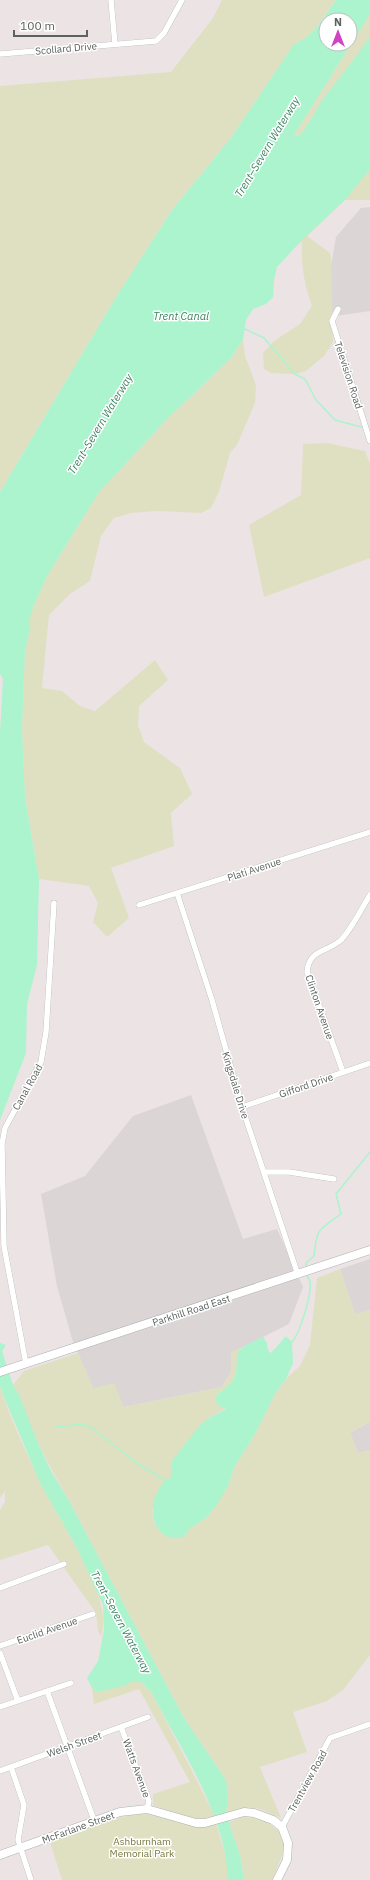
<svg xmlns="http://www.w3.org/2000/svg" width="370" height="1880" viewBox="0 0 370 1880" font-family="'IBM Plex Sans',sans-serif">
  <rect width="100%" height="100%" fill="#ece3e5"/>
  <path fill="#dbd5d6" d="M370,207v104l-48,7 14,-81 25,-29z
    M191,1095l52,144 34,-10 26,58 -14,37 -58,29v19l-9,15 -98,20 -31,-19 -20,-46 -16,-56 -16,-92 44,-18 48,-60z
    M370,1259v51l-15,4 -15,-45z
    M370,1422v28l-12,3 -8,-20z"/>
  <path fill="#dfe0c2" d="M222,0h114c-12,16 -23,37 -42,45l-64,94 -58,71 -59,92 -113,190v-406l171,-14 42,-54z
    M370,14v186h-25l-38,36 23,17 1,4 2,85 -9,14 -18,15 -11,3 -24,-1 -7,-4 -1,-16 11,-12 26,-17 12,-18c-8,-22 -11,-41 -10,-65l-8,7 4,-113h-4z
    M243,339l2,17 11,29 -1,18 -18,42 -7,8 -11,39 -8,16 -10,5 -44,-2 -26,2 -17,5 -13,18 -11,45 -20,13 -21,21 -7,73 20,3 18,15 15,5 60,-51 13,20 -29,26 -1,19 6,17 36,26 12,26 -21,19 3,33 -63,22 18,50 -22,19 -14,-15 5,-19 -9,-17 -50,-7 -14,-82 -3,-68 3,-79 5,-20v-12l4,-13 13,-29 52,-84 68,-73 64,-61z
    M327,443l38,8 5,13v94l-106,39 -15,-72 52,-30 2,-51z
    M340,1269l15,45 15,-4v112l-20,11 8,20 12,-3v205l-27,35 -16,11 -34,11 14,40 -47,15 21,51 -24,-10 -31,5 2,-17 -2,-16 -42,-62 -116,-219c-13,-23 -25,-45 -36,-69 -7,-15 -10,-31 -19,-45l11,-14 54,-18 15,35 21,-5 10,24 98,-20 9,-15v-19l15,-8 -9,8c0,24 -1,29 -21,42l10,13 -17,10 -57,92 2,12 10,12 19,4 6,-9 18,-12 22,-33 5,-17 21,-33 21,-42 10,-13 14,-13 10,-21 7,-67z
    M0,1386c10,32 25,64 40,95 16,36 76,117 61,155l-3,-5 -2,-18 -48,-68 -48,15v-50l5,-8v-11l-5,7z
    M130,1682h11l11,11 63,123c-18,7 -44,-4 -62,-11v-11l37,-12 -51,-93 -45,15 -2,-16 6,4z
    M139,1812l59,14 18,-3 12,41v16h-166l-13,-41z
    M243,1817l19,2 17,12 6,17 -13,32h-28l-3,-21 -12,-37z"/>
  <path fill="#abf4cd" fill-rule="evenodd" d="M336,0h34v14l-76,121 5,1c10,-11 16,-25 24,-37 16,-21 33,-41 47,-63v133l-25,31 -43,40 -25,27 -3,13 -1,17 -7,7 -13,5 -7,11 -3,19 -12,19 -64,61 -68,73 -52,84 -13,29 -4,13v12l-5,20 -3,79 3,68 14,82 -2,86 -10,39 -1,49 -26,67v-388l3,-53 -3,-5v-182l113,-190 59,-92 58,-71 64,-95c20,-7 30,-28 42,-44zM326,20h24v24h-24z
    M286,1336l6,6 1,21 -7,16 -10,13 -21,42 -21,33 -5,17 -11,19 -11,14 -18,12 -6,9c-4,-1 -9,0 -13,-1 -15,-3 -20,-24 -16,-37 2,-7 7,-14 11,-20l6,-2 1,-17 27,-35 10,-8 17,-9 -9,-4 -1,-10c20,-13 21,-18 21,-42l9,-8 17,-8 4,6 1,7 3,3z
    M0,1343l6,2 -4,6 11,34 6,10 19,48 13,28 17,28 116,219 42,62 2,16 -2,17 15,46 3,21h-16c-2,-66 -47,-130 -76,-187l-11,-11h-11l-4,3 -28,7 -6,-4 -5,-10 11,-17 6,-31 -1,-25 -26,-57 -37,-65 -36,-86 -4,-11z"/>
  <g fill="none" stroke-linecap="round" stroke-linejoin="round">
    <path stroke="#abf4cd" stroke-width="1.5" d="M245,329l19,9 31,36 10,5 11,21 19,20 30,8
      M306,1268v-5l8,-7c3,-29 4,-25 27,-42l-5,-20 34,-42
      M292,1342c8,-9 20,-48 18,-60 0,-2 -3,-6 -4,-8
      M55,1427l28,-3 9,4 46,36 27,16"/>
    <defs>
      <path id="street" d="M111,0l4,44
        M0,54l156,-13 8,-8 18,-33
        M338,309l-6,12 38,120
        M177,893l35,107 30,107 56,168
        M139,905l231,-73
        M343,1072l-36,-100c2,-23 19,-19 34,-32 10,-10 21,-32 29,-45
        M242,1107l128,-44
        M264,1172h25l45,7
        M26,1364l-22,-118 -2,-102 3,-16 36,-66 5,-30 8,-129
        M0,1588l64,-24
        M0,1646l93,-32
        M0,1653l18,48
        M47,1691l47,129
        M0,1707l71,-24
        M121,1727l28,74 -2,8
        M11,1767l13,38 -6,35 13,40
        M0,1771l148,-54
        M282,1827l48,-89 40,-14"/>
      <path id="secondary" d="M0,1372l370,-122
        M0,1855l120,-43 27,-3 49,14h9l39,-11 10,1 19,7 9,7 6,16 -1,17 -10,20"/>
    </defs>
    <use href="#street" stroke="#acb2b0" stroke-width="6"/>
    <use href="#secondary" stroke="#abb2b0" stroke-width="9"/>
    <use href="#street" stroke="#fff" stroke-width="5.5"/>
    <use href="#secondary" stroke="#fff" stroke-width="8"/>
  </g>
  <g text-anchor="middle" stroke-width="3" stroke-linejoin="round" paint-order="stroke">
    <g font-size="10" fill="#5b625f" stroke="#fff">
      <text transform="translate(66 48) rotate(-5)" y="4">Scollard Drive</text>
      <text transform="translate(349 375) rotate(72)" y="4">Television Road</text>
      <text transform="translate(254 869) rotate(-18)" y="4">Plati Avenue</text>
      <text transform="translate(320 1007) rotate(71)" y="4">Clinton Avenue</text>
      <text transform="translate(236 1085) rotate(73)" y="4">Kingsdale Drive</text>
      <text transform="translate(306 1085) rotate(-19)" y="4">Gifford Drive</text>
      <text transform="translate(27 1087) rotate(-61)" y="4">Canal Road</text>
      <text transform="translate(191 1310) rotate(-18)" y="4">Parkhill Road East</text>
      <text transform="translate(47 1630) rotate(-19)" y="4">Euclid Avenue</text>
      <text transform="translate(74 1744) rotate(-20)" y="4">Welsh Street</text>
      <text transform="translate(137 1768) rotate(70)" y="4">Watts Avenue</text>
      <text transform="translate(307 1781) rotate(-61)" y="4">Trentview Road</text>
      <text transform="translate(78 1827) rotate(-20)" y="4">McFarlane Street</text>
    </g>
    <g font-size="10" fill="#73783d" stroke="#fff">
      <text x="142" y="1845">Ashburnham<tspan x="142" dy="12">Memorial Park</tspan></text>
    </g>
    <g font-size="11" font-style="italic" fill="#3e8264" stroke="#fff">
      <text transform="translate(267 147) rotate(-59)" y="4">Trent–Severn Waterway</text>
      <text x="181" y="320">Trent Canal</text>
      <text transform="translate(100 424) rotate(-59)" y="4">Trent–Severn Waterway</text>
      <text transform="translate(121 1622) rotate(62)" y="4">Trent–Severn Waterway</text>
    </g>
  </g>
  <g transform="translate(338 32)"><circle r="19" fill="#ffffff" stroke="#bdc0bf"/>
  <path d="M0-3L7 15L0 10L-7 15Z" fill="#d242c2"/>
  <text y="-6" font-size="11" font-weight="bold" text-anchor="middle" fill="#5b625f">N</text>
  </g>
  <path d="M14 30v6h73v-6" fill="none" stroke="#5b625f" stroke-width="2"/>
  <text x="20" y="30" font-size="12" fill="#5b625f" stroke="#ffffff" stroke-width="3" paint-order="stroke">100 m</text>
</svg>
